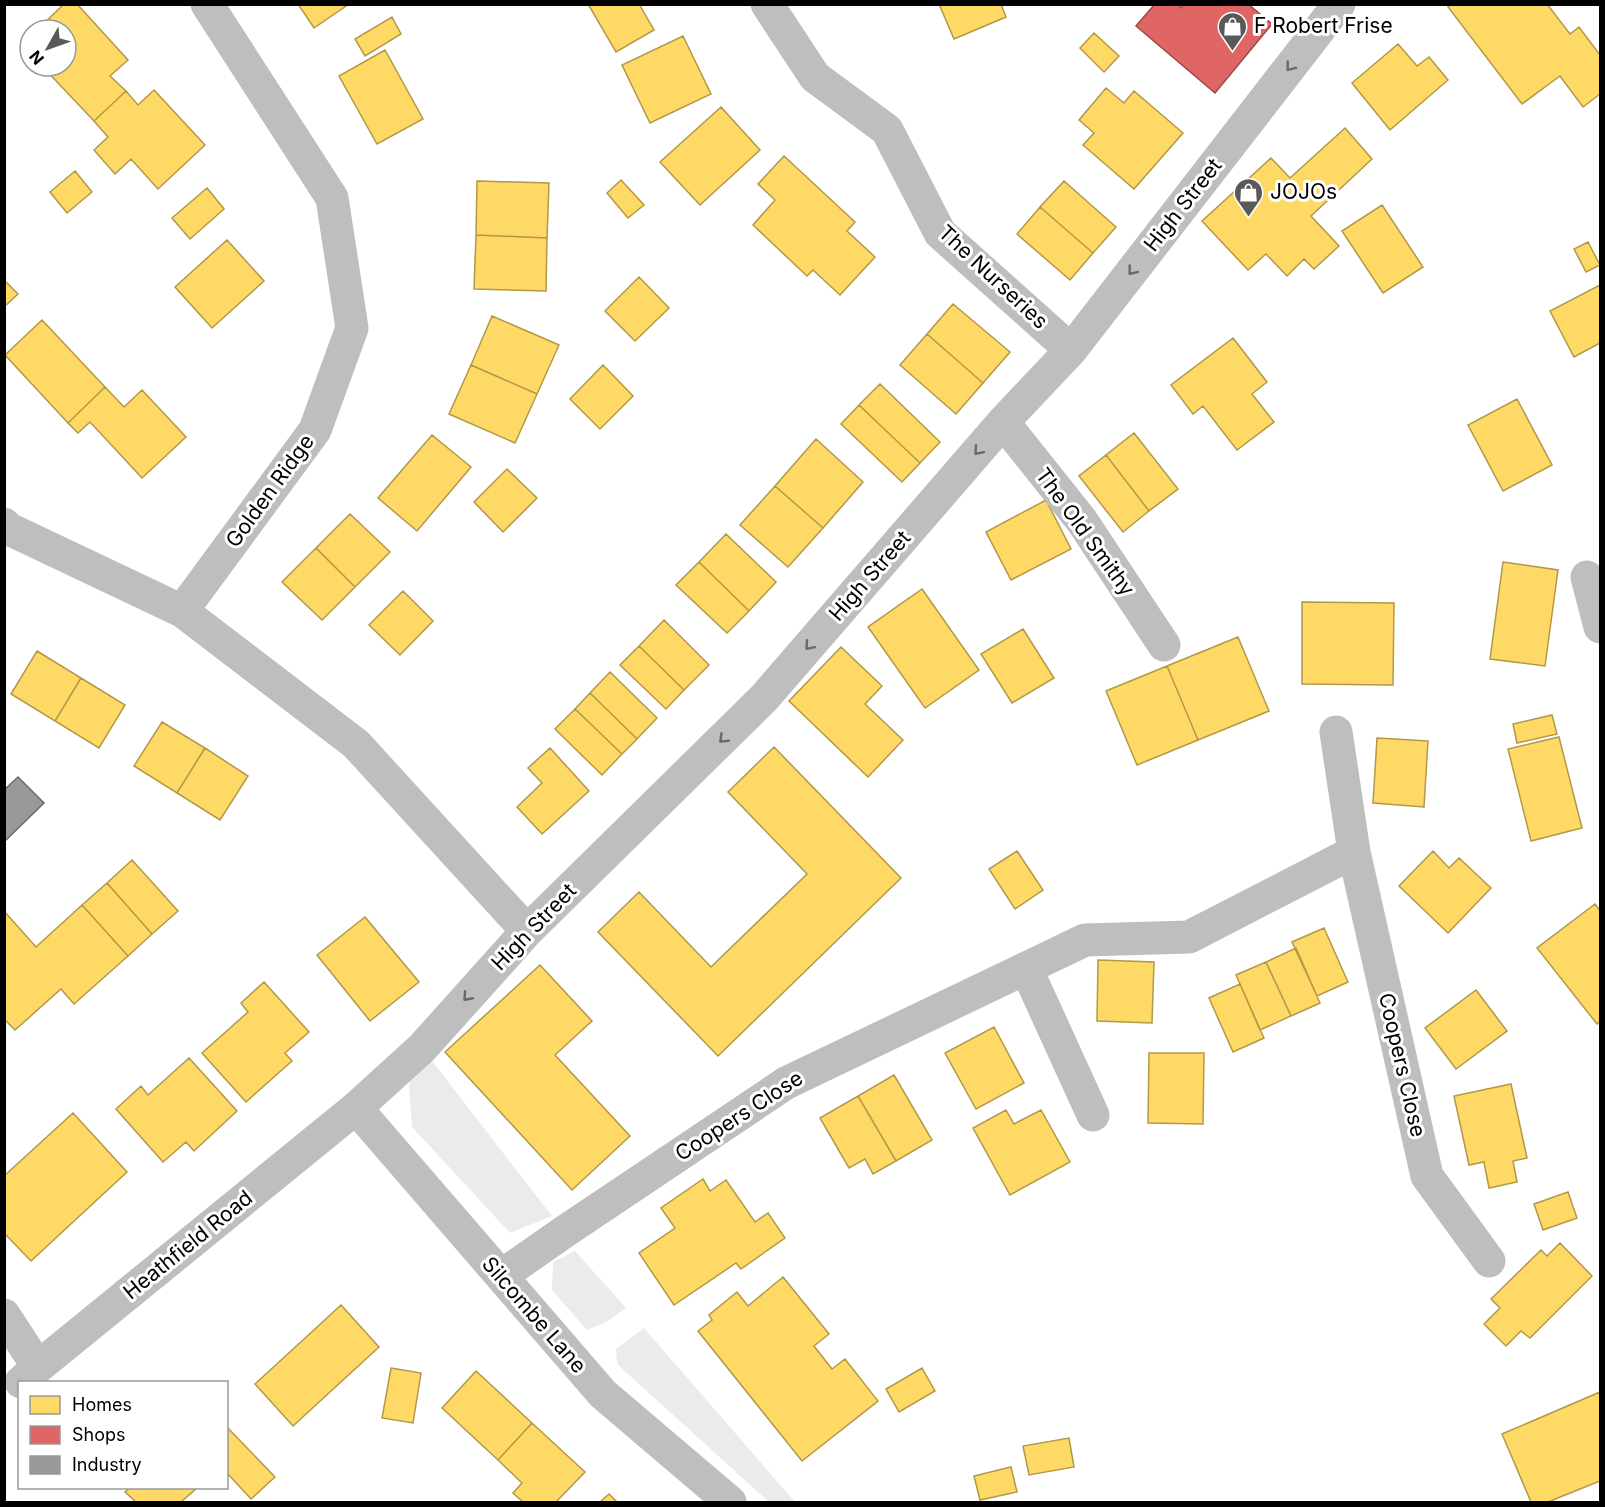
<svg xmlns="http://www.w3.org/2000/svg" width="1605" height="1507" viewBox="0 0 1605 1507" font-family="Inter,sans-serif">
  <rect width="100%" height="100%" fill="#fff"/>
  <path fill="#ebebeb" d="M422,1048l130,168 -42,17 -98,-106 -3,-42z
    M575,1251l51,57 -20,14 -19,8 -35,-40 1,-28z
    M644,1328l151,174h-26l-152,-138 -1,-15z"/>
  <path fill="#ffd966" stroke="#b29847" stroke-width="1.5" d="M64,4h13l51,56 -18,16 16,15 -32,30 -52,-55h24v-36h-29z
    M298,4h51l-35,24z
    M588,4h51l15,26 -38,22z
    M939,4h62l5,13 -52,22z
    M1452,4h95l23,30 9,-7 21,28v39l-17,13 -23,-31 -38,28 -74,-97z
    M392,17l9,17 -36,22 -10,-17z
    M1094,33l25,23 -15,16 -24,-24z
    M683,36l28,58 -61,29 -28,-58z
    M30,37v16l-8,-9z
    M1398,44l19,22 12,-9 19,23 -58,50 -38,-47z
    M385,50l38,69 -46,25 -38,-68z
    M1106,88l18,15 10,-12 49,42 -49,56 -51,-44 11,-12 -15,-13z
    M154,90l51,55 -47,44 -27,-30 -16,15 -21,-24 14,-13 -14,-16 32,-30 12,14z
    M721,107l39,43 -60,55 -40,-43z
    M1345,128l27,31 -61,57 28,30 -25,23 -10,-10 -17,17 -21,-22 -18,16 -46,-49 69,-63 19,20z
    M784,156l71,66 -8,9 28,26 -35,38 -27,-25 -6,6 -54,-51 22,-25 -17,-16z
    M75,171l17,21 -25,21 -17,-21z
    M621,180l23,25 -16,13 -21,-25z
    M477,181l72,2 -2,55 -71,-3z
    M1064,181l52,46 -23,26 -53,-46z
    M207,188l17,21 -34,30 -18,-21z
    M1382,205l41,62 -40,26 -41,-62z
    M1040,207l53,46 -23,27 -53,-46z
    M476,235l71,3 -1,53 -72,-2z
    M227,240l37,41 -52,47 -37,-41z
    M1588,242l12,23 -14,7 -12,-23z
    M639,277l30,31 -34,33 -30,-30z
    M4,280l14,14 -14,13z
    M1600,285v58l-26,14 -24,-46z
    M953,304l57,48 -27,31 -56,-49z
    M492,316l67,29 -22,49 -66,-29z
    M42,320l63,67 -37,36 -63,-68z
    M927,334l56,49 -27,31 -56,-49z
    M1233,338l34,44 -15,12 22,28 -37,28 -34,-44 -10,8 -22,-29z
    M471,365l66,29 -22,49 -66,-29z
    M603,365l30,31 -33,33 -30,-30z
    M880,384l60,58 -20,21 -61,-58z
    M105,387l19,20 18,-17 44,47 -44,41 -52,-56 -12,11 -10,-10z
    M1517,399l35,66 -49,26 -35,-66z
    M859,405l61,58 -18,19 -61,-58z
    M1134,433l44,56 -29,22 -43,-56z
    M432,435l39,32 -54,64 -39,-33z
    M816,439l47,43 -40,46 -48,-42z
    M1106,455l43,56 -26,21 -44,-56z
    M507,469l30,29 -34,34 -29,-30z
    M775,486l48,42 -35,39 -48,-42z
    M1046,500l25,49 -60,31 -25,-48z
    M350,514l40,38 -35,35 -39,-39z
    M726,534l50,48 -27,29 -50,-49z
    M316,548l39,39 -33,33 -40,-38z
    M699,562l50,49 -22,22 -51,-48z
    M1503,562l55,8 -13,96 -55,-7z
    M922,589l57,81 -54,38 -57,-81z
    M403,591l30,30 -33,34 -31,-30z
    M1302,602l92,1 -1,82 -91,-1z
    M664,620l45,45 -25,25 -45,-44z
    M1023,629l31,49 -42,25 -31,-49z
    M1238,637l31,74 -71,29 -31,-74z
    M639,646l45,44 -18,19 -46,-44z
    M841,647l41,39 -17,18 38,36 -35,37 -79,-76z
    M37,651l44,27 -26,43 -44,-27z
    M1167,666l31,74 -61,25 -31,-74z
    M610,672l47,46 -20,21 -47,-46z
    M81,678l44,27 -26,43 -44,-27z
    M590,693l47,46 -15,15 -47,-45z
    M575,709l47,45 -20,21 -47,-46z
    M1552,715l5,19 -40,9 -4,-19z
    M162,722l43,26 -28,45 -43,-27z
    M1559,737l23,91 -51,13 -23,-92z
    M1377,738l51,3 -4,66 -51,-4z
    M774,747l127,131 -183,178 -120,-124 41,-40 72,75 96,-93 -79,-82z
    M205,748l43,28 -28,44 -43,-27z
    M550,748l39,43 -47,43 -25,-27 25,-24 -14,-15z
    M1017,851l26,39 -28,19 -26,-40z
    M1433,851l16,17 10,-10 32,30 -43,45 -49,-47z
    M132,860l46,51 -26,23 -45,-51z
    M107,883l45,51 -24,22 -46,-51z
    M1595,904l5,7v110l-3,3 -60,-76z
    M82,905l46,51 -54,48 -13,-15 -46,41 -11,-11v-108l32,36z
    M365,917l54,65 -49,39 -53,-66z
    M1324,928l24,54 -31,14 -25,-54z
    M1296,948l24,55 -29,13 -25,-54z
    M1098,960l56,2 -2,61 -55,-2z
    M1266,962l25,54 -31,14 -24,-55z
    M540,965l52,56 -37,34 75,81 -58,54 -127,-138z
    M264,982l45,50 -24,21 7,8 -46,41 -44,-49 46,-41 -7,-9z
    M1240,984l24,54 -31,14 -24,-54z
    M1476,990l31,41 -51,38 -31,-41z
    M994,1027l30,56 -48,26 -31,-56z
    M1149,1053h55l-1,71 -55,-1z
    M189,1058l48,53 -43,40 -8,-9 -23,20 -47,-53 25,-23 7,9z
    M894,1075l38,65 -36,21 -38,-65z
    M1511,1084l16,74 -14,3 4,21 -28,6 -5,-26 -15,3 -15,-69z
    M858,1096l38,65 -23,13 -8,-15 -16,9 -29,-50z
    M1006,1110l8,14 27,-14 29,52 -60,33 -37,-67z
    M73,1113l54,59 -96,89 -27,-28v-57z
    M703,1179l7,12 16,-11 29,42 13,-9 17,25 -44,31 -5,-6 -62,42 -35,-52 36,-25 -14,-20z
    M1568,1192l9,26 -34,12 -9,-26z
    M1560,1243l32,33 -62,62 -9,-7 -15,15 -22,-22 16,-16 -9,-9 50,-49 6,6z
    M783,1277l46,57 -15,12 18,23 13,-10 33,42 -76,60 -104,-130 14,-11 -3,-5 28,-23 11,14z
    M341,1305l38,42 -86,79 -38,-42z
    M391,1368l30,5 -8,50 -31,-5z
    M922,1368l13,23 -36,21 -13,-23z
    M476,1371l56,52 -34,37 -56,-52z
    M1600,1392v89l-52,21h-17l-29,-68z
    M532,1423l53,49 -29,30h-33l-10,-9 9,-10 -24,-23z
    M226,1426l49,51 -24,22 -25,-27z
    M1069,1438l5,29 -45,8 -6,-29z
    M1011,1467l6,25 -37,8 -6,-24z
    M130,1488h67l-16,14h-45l-11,-10z
    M609,1494l8,8h-17z"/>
  <path fill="#e06666" stroke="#9d4747" stroke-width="1.5" d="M1155,4h22l4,4 4,-4h63l24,20 -57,69 -79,-67z"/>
  <path fill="#999" stroke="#6b6b6b" stroke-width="1.5" d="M18,777l26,26 -40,39v-52z"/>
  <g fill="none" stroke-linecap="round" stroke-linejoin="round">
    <path stroke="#bebebe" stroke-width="33" d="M767,4l48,73 72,53 53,103 131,117
      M1003,422l79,99 82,124
      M4,524l5,5 173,82 174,133 171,187
      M1587,577l13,50
      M182,611l133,-181 37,-102 -20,-130 -125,-194
      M1336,732l18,120 73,324 62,85
      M1026,968l67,147
      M356,1108l247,286 127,108
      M501,1276l63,-44 222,-149 299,-143 104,-3 165,-85
      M4,1315l34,52
      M21,1382l17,-15 318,-259 66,-60 105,-117 237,-233 239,-276 68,-72 268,-346"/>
  </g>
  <defs><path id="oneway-chevron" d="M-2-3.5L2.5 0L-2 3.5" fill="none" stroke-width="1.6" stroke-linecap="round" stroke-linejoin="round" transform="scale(1.5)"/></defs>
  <g stroke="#686868">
    <use href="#oneway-chevron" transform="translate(1290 67) rotate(128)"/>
    <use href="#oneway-chevron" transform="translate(1132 271) rotate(128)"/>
    <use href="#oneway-chevron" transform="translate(978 451) rotate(131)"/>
    <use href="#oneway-chevron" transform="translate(809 646) rotate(131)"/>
    <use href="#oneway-chevron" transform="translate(723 739) rotate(136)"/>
    <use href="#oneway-chevron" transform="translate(467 997) rotate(132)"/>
  </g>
  <defs>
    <symbol id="shop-pin" viewBox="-11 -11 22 30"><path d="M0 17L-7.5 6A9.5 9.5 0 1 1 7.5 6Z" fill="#595959" stroke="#fff"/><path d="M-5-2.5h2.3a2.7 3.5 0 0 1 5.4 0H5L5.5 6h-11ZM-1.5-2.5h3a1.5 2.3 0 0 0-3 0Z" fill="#fff"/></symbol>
  </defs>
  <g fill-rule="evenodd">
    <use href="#shop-pin" x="1216" y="10" width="33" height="45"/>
    <use href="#shop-pin" x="1232" y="176" width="33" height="45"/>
  </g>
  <g text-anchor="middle" stroke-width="6" stroke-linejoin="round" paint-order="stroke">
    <g font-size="21" fill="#000" stroke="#fff" text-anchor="start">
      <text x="1254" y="33">F Robert Frise</text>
      <text x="1270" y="199">JOJOs</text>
    </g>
    <g font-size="21" fill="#000" stroke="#fff">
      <text transform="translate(1183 205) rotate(-52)" y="7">High Street</text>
      <text transform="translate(993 277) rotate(43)" y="7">The Nurseries</text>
      <text transform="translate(270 491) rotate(-54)" y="7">Golden Ridge</text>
      <text transform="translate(1085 532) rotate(54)" y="7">The Old Smithy</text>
      <text transform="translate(870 576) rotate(-49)" y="7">High Street</text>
      <text transform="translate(534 927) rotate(-46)" y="7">High Street</text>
      <text transform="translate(1402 1065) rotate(77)" y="7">Coopers Close</text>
      <text transform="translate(739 1116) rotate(-33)" y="7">Coopers Close</text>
      <text transform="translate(188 1245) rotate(-39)" y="7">Heathfield Road</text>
      <text transform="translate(534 1315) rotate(49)" y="7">Silcombe Lane</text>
    </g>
  </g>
  <rect width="1605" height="1507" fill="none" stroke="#000000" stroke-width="12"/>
  <rect x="18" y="1381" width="210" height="108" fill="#ffffff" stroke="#999999" stroke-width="1.5"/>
  <rect x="30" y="1396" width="30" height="18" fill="#ffd966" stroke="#999999" stroke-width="1.5"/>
  <text x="72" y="1411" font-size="18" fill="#000000">Homes</text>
  <rect x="30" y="1426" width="30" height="18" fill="#e06666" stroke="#999999" stroke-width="1.5"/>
  <text x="72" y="1441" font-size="18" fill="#000000">Shops</text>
  <rect x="30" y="1456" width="30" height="18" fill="#999999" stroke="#999999" stroke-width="1.5"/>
  <text x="72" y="1471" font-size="18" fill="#000000">Industry</text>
  <g transform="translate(48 48) rotate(230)"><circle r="28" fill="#ffffff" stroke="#999999" stroke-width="1.5"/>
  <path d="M0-4.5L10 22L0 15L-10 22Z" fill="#595959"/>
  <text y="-9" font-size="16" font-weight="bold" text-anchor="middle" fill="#000000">N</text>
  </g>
</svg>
